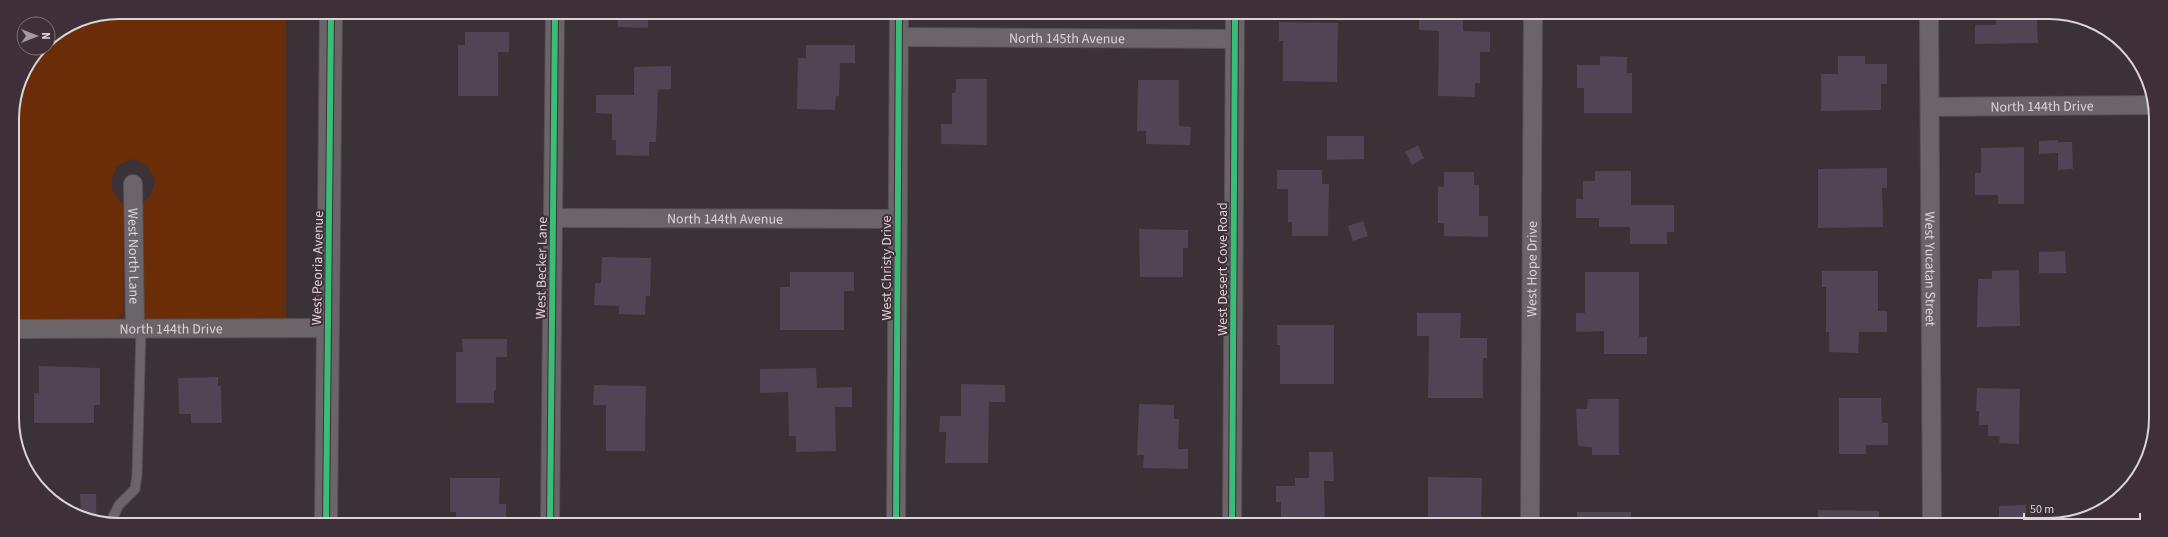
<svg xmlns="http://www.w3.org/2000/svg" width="2168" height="537" viewBox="0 0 2168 537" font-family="'Source Sans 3',sans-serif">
  <rect width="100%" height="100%" fill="#3a3237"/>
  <path fill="#6a2d07" d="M119,12h58v3l109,-1v305l-141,1 -4,-6 1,-110 9,-10 4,-14 -8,-15 -15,-6 -15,7c-8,19 -8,24 6,38v110l-6,5h-104l-1,-207 8,-34 20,-30h8v-8l30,-20z"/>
  <path fill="#4f4554" d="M618,13h30v15l-30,-1z
    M1419,13h44v18l27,1v20h-10v31h-5v14l-37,-1 1,-65 -20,-1z
    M1996,14h41l1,29 -63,1v-19h21z
    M1279,22l59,1 -1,59 -54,-1v-40h-4z
    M465,32h44v20h-11v44h-40v-51h7z
    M806,45h49v18h-15l-1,33h-3l-1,14 -38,-1 1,-51h8z
    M1600,56l27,1v16h5v40h-48v-25h-7v-23h23z
    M1838,56h27v8h22v20h-6v26l-60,1v-37h17z
    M671,66v23l-13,1 -2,52h-7v14l-33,-1v-15h-4v-26l-16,-1v-18h38v-28z
    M956,79h31v66l-46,-1v-20h11v-31l4,-1z
    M1138,80h41v46l12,1 -1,18 -44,-1v-13h-9z
    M1327,136h37v23l-37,1z
    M2058,140v2h14l1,27 -15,1v-17l-19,1v-13z
    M1418,145l6,13 -12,7 -7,-13z
    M2024,147v57h-26v-9h-23v-22h6v-25z
    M1887,168v20h-5l1,39 -65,1v-59z
    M1277,170h45v14h7l-1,52h-36v-14h-4v-33h-11z
    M1595,171h36v34h43v27h-7v12h-37v-17h-31v-9h-23v-19h7v-18h12z
    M1444,172h30v13h5v31h9v21l-44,-1v-13h-6v-37l6,1z
    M1363,221l5,15 -15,5 -5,-15z
    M1139,229l49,1v18h-5v29h-43z
    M2065,251l1,22h-27v-21z
    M602,257l49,1 -1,38h-4l-1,19 -26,-1v-8l-25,-1 1,-22h6z
    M2019,270l1,56 -43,1 1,-48h14v-8z
    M1822,271h56v40h9v21h-28l-1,21 -29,-1v-20h-3v-45h-4z
    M790,272h64v19h-10v39h-64v-43h10z
    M1585,272h54v65h8v17h-43v-23l-28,1v-19h9z
    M1417,313h44l-1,25h27v20h-4v40h-55l1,-62h-12z
    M1277,325h57v59h-54v-39h-3z
    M462,339h45v18h-11v33h-2v13h-38v-51h7z
    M39,366l61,2v37h-6v18h-60v-30h5z
    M816,368l1,20 35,-1v20h-17l1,44 -40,1v-16h-7l-1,-44 -28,1v-24z
    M218,377v9h3l1,37h-31v-9h-12l-1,-36z
    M961,384l44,1v17h-16l-1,61h-43l1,-31h-7l1,-16h21z
    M594,385l52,1 -1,65h-39v-46h-13z
    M1977,388l43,1 -1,55 -20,-1 1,-7h-12v-11h-9v-14h-3z
    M1839,398h42l1,25h6v22h-22v9h-27z
    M1588,399h31v56h-27v-8l-14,-1 -2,-37h11z
    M1139,404l35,1v14h5l-1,30h10v20l-45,-1 1,-13h-7z
    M1309,452h24l1,29h-10l1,43h-44v-22h-5v-16h19v-8h14z
    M1428,477l54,1 -1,46h-53z
    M450,478h50l-1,26h7v19h-50v-11h-6z
    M80,494h16l1,29 -16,-9z
    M2026,505v20h-27v-19z
    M1818,510l61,1v14h-61z
    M1577,512h54v12h-54z"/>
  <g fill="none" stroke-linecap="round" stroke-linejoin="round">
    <defs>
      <path id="service" d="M110,523l9,-18 16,-16 2,-14 4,-146"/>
      <g id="minor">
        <path id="s1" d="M1929,14l3,511"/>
        <path id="s2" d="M899,37l336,2"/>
        <path id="s3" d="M1930,107l224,-2"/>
        <path id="s4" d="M133,184l2,145"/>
        <path id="s5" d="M553,218l345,1"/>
        <path id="s6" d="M13,329l315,-1"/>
        <path d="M550,523l5,-511"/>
        <path d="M896,524l3,-511"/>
        <path d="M1232,524l3,-511"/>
        <path id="s7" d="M1530,524l3,-510"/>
      </g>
      <path id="secondary" d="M326,523l5,-511"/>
    </defs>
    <use href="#service" stroke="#564f53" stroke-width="11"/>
    <use href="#minor" stroke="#564f53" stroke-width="20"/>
    <use href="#secondary" stroke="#564f53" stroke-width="24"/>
    <use href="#service" stroke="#6b6569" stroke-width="9"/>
    <use href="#minor" stroke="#6b6569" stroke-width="18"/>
    <use href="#secondary" stroke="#6b6569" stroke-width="22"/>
    <defs>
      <path id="cycleway" d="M326,523l5,-511
        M550,523l5,-511
        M896,524l3,-511
        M1232,524l3,-511"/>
    </defs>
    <use href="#cycleway" stroke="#3e2f38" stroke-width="8"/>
    <use href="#cycleway" stroke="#3abd76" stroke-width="6"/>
  </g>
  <g text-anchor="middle" stroke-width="4" stroke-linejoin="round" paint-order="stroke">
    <g font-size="14" fill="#dcd3d8" stroke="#3e2f38">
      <text dy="5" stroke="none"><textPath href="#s2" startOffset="168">North 145th Avenue</textPath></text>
      <text dy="5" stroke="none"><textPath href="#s3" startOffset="112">North 144th Drive</textPath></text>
      <text dy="5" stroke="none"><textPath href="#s5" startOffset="172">North 144th Avenue</textPath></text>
      <text dy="5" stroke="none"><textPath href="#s4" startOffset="72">West North Lane</textPath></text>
      <text transform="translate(317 268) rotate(-89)" y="5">West Peoria Avenue</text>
      <text transform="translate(541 268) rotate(-89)" y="5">West Becker Lane</text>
      <text transform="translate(886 268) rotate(-90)" y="5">West Christy Drive</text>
      <text transform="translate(1222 269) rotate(-90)" y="5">West Desert Cove Road</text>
      <text dy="5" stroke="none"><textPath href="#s7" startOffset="255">West Hope Drive</textPath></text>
      <text dy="5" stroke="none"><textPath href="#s1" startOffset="255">West Yucatan Street</textPath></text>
      <text dy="5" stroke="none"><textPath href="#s6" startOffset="158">North 144th Drive</textPath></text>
    </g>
  </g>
  <path d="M0 0H2168V537H0ZM119 19H2049A100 100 0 0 1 2149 119V418A100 100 0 0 1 2049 518H119A100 100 0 0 1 19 418V119A100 100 0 0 1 119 19Z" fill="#3e2f38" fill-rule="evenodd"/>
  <path fill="none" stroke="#dcd3d8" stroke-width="2" d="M119 19H2049A100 100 0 0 1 2149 119V418A100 100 0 0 1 2049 518H119A100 100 0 0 1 19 418V119A100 100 0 0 1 119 19Z"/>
  <g transform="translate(36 36) rotate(90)"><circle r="19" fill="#3e2f38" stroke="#7d7178"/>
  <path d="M0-3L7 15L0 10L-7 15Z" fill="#a39ba0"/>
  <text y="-6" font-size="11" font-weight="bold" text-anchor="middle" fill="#dcd3d8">N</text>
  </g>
  <path d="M2024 513v6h116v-6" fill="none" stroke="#dcd3d8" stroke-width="2"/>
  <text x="2030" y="513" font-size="12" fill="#dcd3d8" stroke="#3e2f38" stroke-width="3" paint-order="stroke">50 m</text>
</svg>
